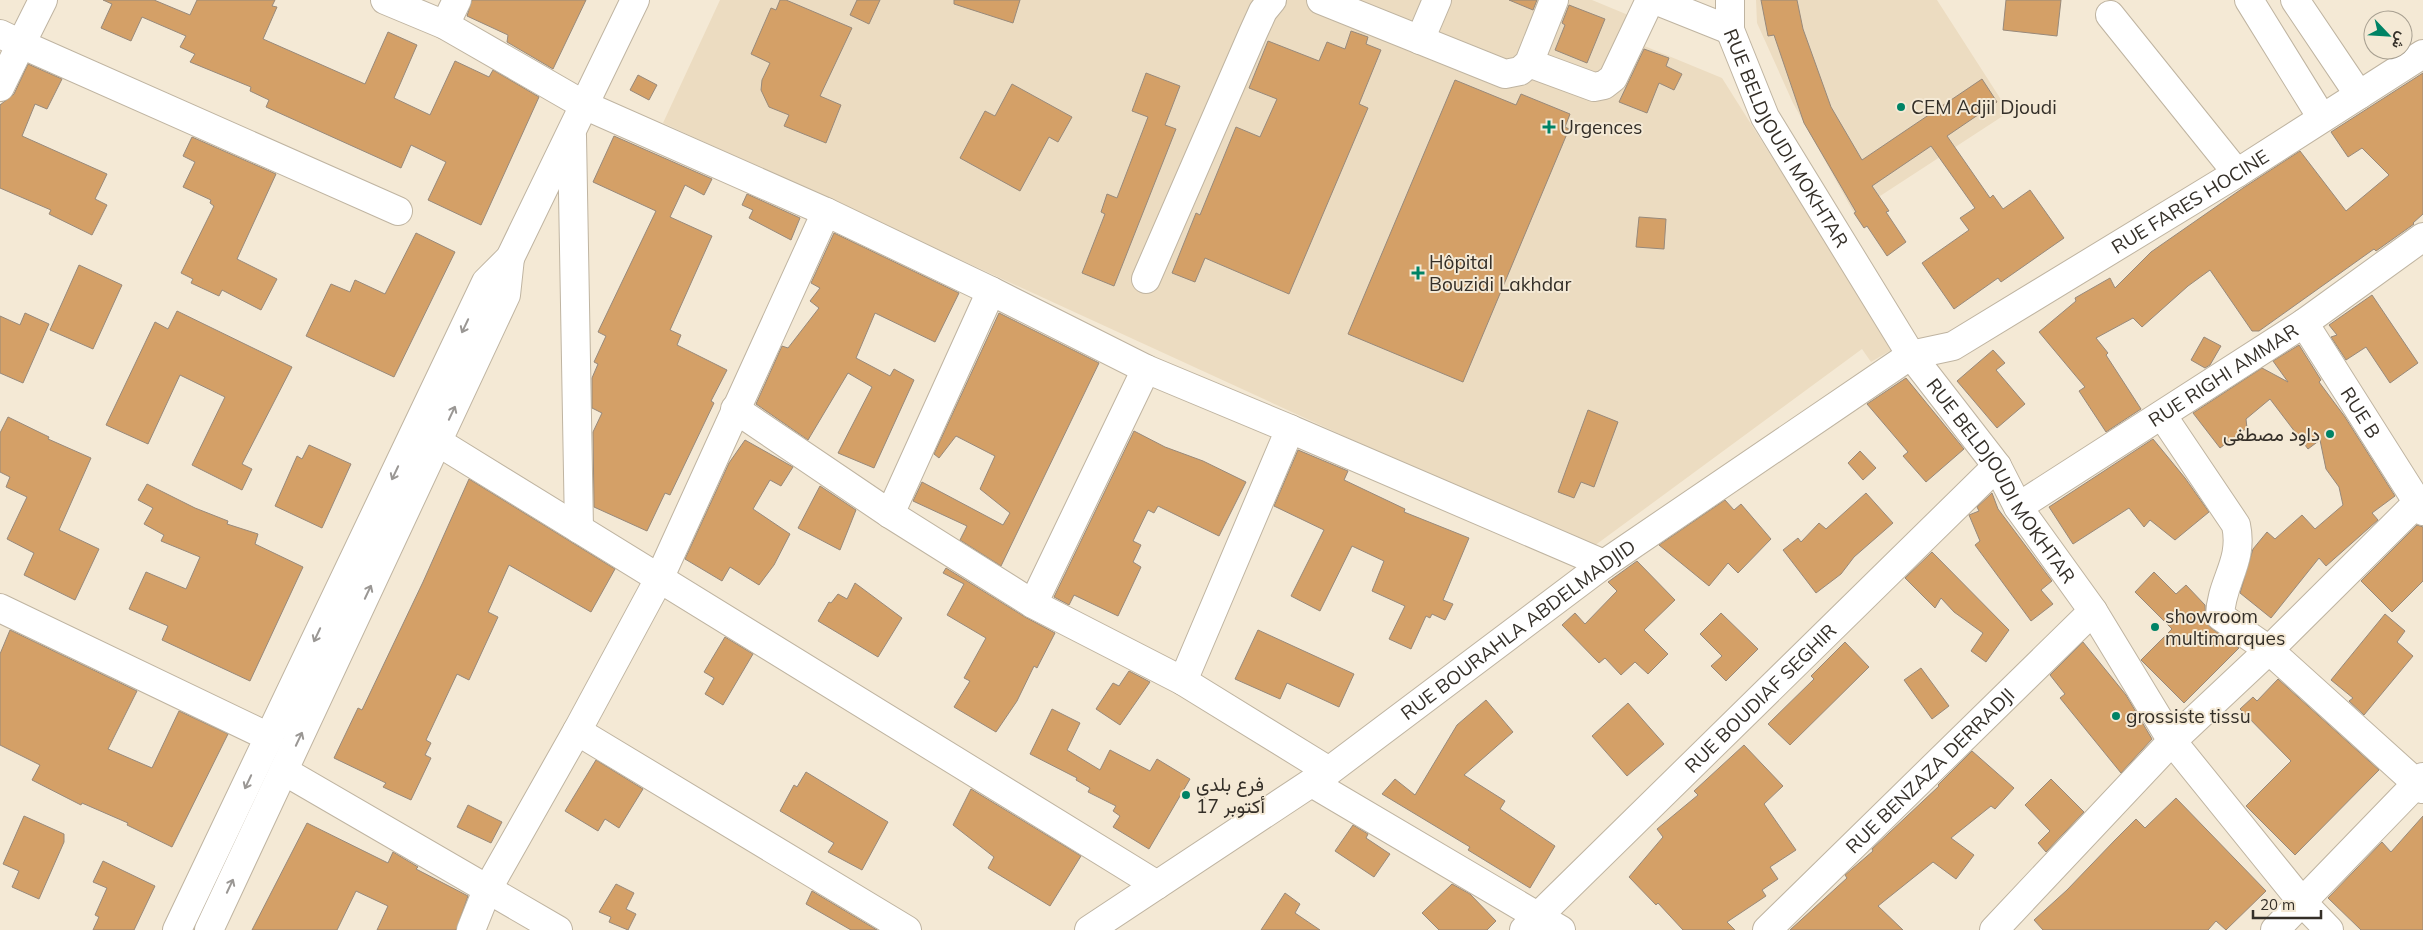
<svg xmlns="http://www.w3.org/2000/svg" width="2423" height="930" viewBox="0 0 2423 930" font-family="Mulish,Vazirmatn,sans-serif">
  <rect width="100%" height="100%" fill="#f4e9d5"/>
  <path fill="#ecdcc1" d="M720,0h872l41,17 -8,21 97,40 171,271 -22,13 -9,-13 -272,200 -927,-426z
    M1756,0h181l72,112 -155,101 -61,-110 -36,-80z"/>
  <path fill="#d4a067" stroke="#98897a" d="M103,0h51l36,15 7,-15h78l-3,6 5,1 -14,32 102,45 23,-52 29,13 -23,53 36,17 25,-54 34,16 4,-7 46,27 -58,128 -53,-25 18,-38 -35,-17 -10,23 -135,-61 3,-7 -19,-9 1,-4 -61,-25 5,-8 -15,-7 6,-11 -44,-19 -11,24 -30,-13 11,-24z
    M472,0h114l-33,69 -46,-27 1,-7 -41,-19z
    M780,0h6l66,28 -32,68 21,9 -15,38 -42,-17 5,-11 -20,-8 -8,-17 1,-10 8,-17 -19,-9 20,-46 5,2z
    M857,0h23l-11,24 -19,-9z
    M954,0h66l-7,23 -59,-19z
    M1509,0h28l-4,10z
    M1761,0h36l6,29 28,78 31,53 120,-81 15,23 -50,34 43,62 3,-3 10,14 27,-19 34,48 -63,44 -3,-4 -44,31 -32,-46 47,-33 -9,-12 15,-10 -44,-62 -59,40 17,25 -3,1 20,30 -19,14 -20,-30 -3,2 -10,-15 2,-1 -52,-89 -30,-88 -6,1z
    M2006,0h55l-4,36 -54,-6z
    M1569,5l36,14 -18,44 -32,-13 10,-25 -3,-2z
    M1351,31l17,6 -2,7 15,6 -22,54 9,4 -79,186 -84,-36 -10,24 -23,-9 24,-60 4,2 36,-88 24,10 17,-38 -28,-11 19,-47 51,20 8,-19 18,7z
    M1644,49l25,9 -3,8 16,8 -8,16 -15,-7 -12,30 -28,-11z
    M28,64l34,15 -15,30 -12,-5 -13,32 85,38 -12,25 12,6 -15,30 -43,-21 2,-4 -51,-22v-83l14,-11z
    M1146,73l34,13 -15,39 11,4 -62,157 -32,-13 23,-59 -4,-2 6,-18 10,4 31,-81 -16,-6z
    M2423,73v141l-10,9 1,1 -38,27 -2,-2 -115,82h-7l-42,-61 -22,16 -46,41 -9,-9 -37,20 12,15 -2,2 35,54 -35,23 -27,-41 6,-4 -46,-55 37,-31 -1,-3 35,-20 5,10 36,-36 92,-64 57,-37 46,60 43,-36 -27,-27 -14,9 -17,-25z
    M638,75l19,10 -8,15 -19,-10z
    M1455,80l61,25 5,-11 49,20 -5,13 4,2 -106,253 -115,-48z
    M1012,84l60,33 -14,25 -9,-5 -29,54 -60,-33 25,-47 10,5z
    M614,136l98,43 -8,16 -19,-10 -15,32 42,19 -42,94 11,5 -4,10 50,25 -16,31 3,2 -44,92 -5,-2 -18,38 -53,-24 -1,-75 9,-19 -10,-5v-30l6,-14 -4,-2 12,-26 -8,-4 58,-121 -63,-29z
    M192,137l84,37 -39,85 40,20 -16,31 -39,-20 -3,6 -28,-13 2,-4 -12,-6 33,-67 -4,-3 1,-3 -28,-13 12,-25 -12,-6z
    M747,194l53,24 -9,22 -42,-22 4,-8 -11,-5z
    M1639,217l27,2 -2,30 -28,-2z
    M416,233l39,19 -61,125 -88,-41 25,-52 19,8 5,-12 30,14z
    M834,233l125,60 -24,49 -60,-29 -19,45 34,18 4,-7 20,11 -40,88 -36,-15 34,-66 -24,-14 -40,67 -52,-36 26,-58 6,2 31,-40 -9,-7 10,-13 -9,-5z
    M79,265l43,20 -29,64 -43,-19z
    M2372,295l46,68 -28,20 -24,-36 -20,13 -15,-23 6,-2 -8,-10z
    M177,311l115,56 -50,97 10,5 -10,21 -50,-25 33,-68 -45,-22 -32,69 -42,-19 49,-103 13,7z
    M25,313l24,11 -26,59 -23,-10v-57l20,9z
    M999,313l100,50 -98,203 -41,-26 7,-14 -54,-25 9,-19 81,43 7,-12 -30,-24 15,-33 -39,-20 -17,22 -5,-4z
    M2204,337l17,9 -11,19 -5,3 -14,-8z
    M2299,345l22,35 -2,2 26,35 50,79 -23,17 6,7 -52,46 -7,-8 -48,60 -31,-25 13,-44 14,-17 8,7 27,-24 13,14 28,-24 -4,-18 -13,-18 -6,-29 -12,9 -38,-50 -24,20 1,9 -27,20 -27,-35 69,-45 26,14 -15,-21z
    M1993,350l12,13 -9,7 29,34 -28,24 -40,-47z
    M1906,378l58,71 -38,33 -23,-26 5,-4 -41,-48z
    M1588,410l30,12 -24,65 -13,-5 -7,16 -16,-6z
    M8,417l41,20 -1,2 43,19 -32,72 40,19 -24,51 -51,-25 10,-22 -27,-14 20,-42 -21,-10 4,-10 -10,-5v-39z
    M1134,431l31,16 38,14 43,21 -27,54 -61,-30 -4,7 -6,-3 -15,31 8,4 -8,17 8,5 -23,49 -44,-21 -5,10 -15,-8z
    M2153,439l32,39 24,34 -34,28 -25,-20 -6,7 -15,-19 -56,36 -24,-37z
    M745,440l48,27 -12,19 -11,-6 -17,29 37,25 -16,31 -15,20 -29,-18 -8,14 -37,-22 44,-96z
    M309,445l42,19 -29,64 -47,-22 22,-50 5,3z
    M1298,450l50,21 -4,9 61,29 -1,3 65,26 -26,62 10,4 -8,16 -13,-6 -2,4 -4,-2 -15,33 -22,-10 16,-33 -33,-15 12,-30 -32,-15 -32,65 -29,-15 33,-66 -50,-24z
    M1860,451l16,17 -13,12 -15,-17z
    M469,479l146,90 -24,43 -82,-47 -21,47 10,5 -29,63 -12,-6 -31,66 5,3 -6,12 6,3 -20,42 -28,-13 3,-4 -52,-25 24,-50 4,2 61,-128z
    M147,484l48,24 33,13 -1,3 31,10 -3,10 48,23 -53,114 -88,-41 6,-14 -39,-17 17,-37 40,17 14,-32 -39,-16 3,-6 -20,-11 9,-16 -15,-8z
    M820,486l36,24 -16,40 -42,-22z
    M1866,493l27,30 -39,34 -13,17 -25,19 -33,-43 15,-12 3,4 18,-19 7,6z
    M1992,493l6,16 54,72 -11,9 12,14 -22,17 -56,-76 5,-4 -11,-26 10,-4 -2,-4z
    M1725,500l9,10 7,-6 30,35 -33,34 -10,-10 -19,23 -50,-41z
    M2417,525l6,2v54l-31,31 -31,-31z
    M1932,552l77,78 -23,32 -15,-11 12,-18 -29,-21 -13,-14 -6,10 -30,-30z
    M1637,561l38,39 -31,30 24,24 -20,20 -13,-12 -14,13 -16,-17 -6,5 -37,-38 13,-12 10,11 32,-33 -9,-9z
    M946,568l79,49 30,16 -18,35 -3,-2 -17,35 -21,31 -42,-25 16,-26 -6,-3 22,-40 -39,-23 17,-31 -21,-11z
    M2154,572l22,22 10,-9 19,20 1,17 5,6 28,20 -55,55 -43,-43 31,-31 -37,-37z
    M855,583l47,35 -24,39 -60,-36 11,-19 2,1 7,-9 9,5z
    M1721,613l37,36 -32,32 -15,-15 11,-10 -22,-22z
    M2385,614l20,17 -8,11 16,14 -49,59 -15,-14 4,-3 -22,-18z
    M10,630l127,61 -29,58 44,19 27,-57 49,23 -56,113 -45,-22 1,-2 -46,-20 -1,2 -49,-25 8,-15 -40,-20v-91z
    M1258,630l96,44 -15,33 -52,-24 -7,16 -45,-20z
    M725,637l28,17 -30,51 -18,-11 9,-16 -10,-6z
    M1845,642l24,25 -79,78 -22,-21 46,-45 -3,-3z
    M2083,642l43,53 26,44 -31,34 -61,-75 5,-4 -15,-19z
    M1921,668l28,38 -17,13 -28,-39z
    M1129,671l21,11 -30,43 -24,-16 17,-26 6,3z
    M2278,679l101,91 -84,85 -49,-49 45,-45 -51,-52 13,-12 4,4z
    M1486,700l27,32 -49,43 41,26 -5,8 55,37 -25,42 -62,-38 2,-3 -88,-53 13,-15 20,16 42,-70z
    M1628,703l36,41 -37,32 -35,-40z
    M1052,709l28,14 -13,27 33,20 10,-20 40,21 7,-12 33,20 -41,70 -36,-22 7,-11 -7,-5 3,-5 -28,-14 2,-4 -14,-8 1,-2 -47,-24z
    M1744,745l39,41 -19,18 32,46 -26,17 8,12 -16,11 4,6 -39,26 8,8h-52l-25,-27 -2,2 -27,-28 34,-40 -6,-8 41,-34 -4,-4z
    M1972,751l42,37 -19,21 -4,-3 -40,32 23,17 -18,24 -23,-17 -55,44 25,24h-113l57,-52 -2,-3 28,-24 -1,-2 67,-63 -1,-1z
    M596,760l47,29 -24,39 -14,-9 -7,12 -33,-20z
    M806,772l82,50 -26,48 -34,-18 6,-9 -54,-32 14,-26 3,2z
    M2051,779l33,33 -38,40 -8,-9 12,-12 -25,-26z
    M971,789l110,67 -31,50 -62,-38 6,-11 -41,-32z
    M2176,798l90,93 -40,39 -10,-9 -8,9h-165l-9,-10 33,-30 48,-50 21,-21 9,9z
    M468,805l34,17 -11,21 -34,-16z
    M24,816l40,18v8l-25,57 -27,-12 7,-16 -16,-7z
    M2423,816v114h-62l-33,-32 54,-56 9,10z
    M307,823l81,40 5,-11 25,15 -2,2 52,27 -12,34h-79l11,-24 -32,-15 -19,39h-85z
    M1353,825l15,9 -2,4 24,16 -16,23 -39,-26z
    M103,861l52,25 -21,44h-41l6,-13 -4,-2 12,-27 -14,-6z
    M616,884l18,9 -8,16 10,5 -8,16 -19,-8 2,-5 -12,-5z
    M1452,884l18,10 26,27 -9,9h-48l-17,-17z
    M812,891l65,39h-26l-45,-26z
    M1285,893l15,11 -5,9 25,17h-59z"/>
  <g fill="none" stroke-linecap="round" stroke-linejoin="round">
    <defs>
      <g id="minor">
        <path d="M385,0l60,25 139,80 242,107 -167,367 -82,152 330,199"/>
        <path d="M1321,0l184,74 15,-3 9,-8 25,-63"/>
        <path d="M1655,0l75,30"/>
        <path id="s1" d="M1730,0v30l35,87 146,238 86,111 21,41 75,104 79,130 131,162 26,27"/>
        <path d="M2249,0l73,118"/>
        <path d="M2295,0l64,95"/>
        <path d="M2110,15l127,158"/>
        <path d="M445,25l12,-25"/>
        <path d="M0,34l21,10 22,-44"/>
        <path d="M1420,40l17,-40"/>
        <path d="M1529,63l65,24 10,-2 9,-7 37,-78"/>
        <path d="M0,87l21,-43 377,167"/>
        <path d="M572,136l7,393"/>
        <path d="M826,212l165,79"/>
        <path d="M1146,279l107,-246 10,-22 9,-11"/>
        <path id="s2" d="M2304,323l119,188"/>
        <path d="M735,409l155,105 143,90 150,77 146,90"/>
        <path d="M2162,415l74,110c8,37 -15,56 -16,91l49,34 154,139"/>
        <path d="M1290,429l314,135"/>
        <path d="M438,442l719,443"/>
        <path id="s3" d="M2018,507l286,-184 119,-86"/>
        <path d="M890,514l101,-223 155,78"/>
        <path d="M1033,604l113,-235 144,60 -107,252"/>
        <path d="M0,608l269,129"/>
        <path d="M284,771l274,159"/>
        <path d="M1312,783l249,147"/>
        <path d="M177,930l309,-648 24,-24 125,-258"/>
        <path d="M209,930l297,-635 4,-37"/>
        <path d="M471,930l16,-40 90,-159"/>
        <path id="s4" d="M1089,930l240,-159 275,-207 307,-209 42,-9 284,-173 186,-119"/>
        <path id="s5" d="M1524,930l473,-464"/>
        <path id="s6" d="M1767,930l326,-319"/>
        <path d="M1994,930l178,-189 97,-91 148,-147"/>
        <path d="M2275,930l148,-153"/>
      </g>
    </defs>
    <use href="#minor" stroke="#bfb4a1" stroke-width="30"/>
    <use href="#minor" stroke="#fff" stroke-width="28"/>
  </g>
  <defs><path id="oneway-shaft" d="M-6 0H5M1.5-3L5.5 0L1.5 3" fill="none" stroke-width="1.6" stroke-linecap="round" stroke-linejoin="round" transform="scale(1.25)"/></defs>
  <g stroke="#9a9794">
    <use href="#oneway-shaft" transform="translate(465 326) rotate(115)"/>
    <use href="#oneway-shaft" transform="translate(452 413) rotate(-65)"/>
    <use href="#oneway-shaft" transform="translate(395 473) rotate(115)"/>
    <use href="#oneway-shaft" transform="translate(368 592) rotate(-65)"/>
    <use href="#oneway-shaft" transform="translate(317 635) rotate(115)"/>
    <use href="#oneway-shaft" transform="translate(299 739) rotate(-65)"/>
    <use href="#oneway-shaft" transform="translate(248 782) rotate(115)"/>
    <use href="#oneway-shaft" transform="translate(230 886) rotate(-65)"/>
  </g>
  <g fill="#008365" stroke="#f4e9d5" stroke-width="2">
    <circle cx="1901" cy="107" r="5"/>
    <path d="M1546.5 119.5h5v5h5v5h-5v5h-5v-5h-5v-5h5z"/>
    <path d="M1415.5 265.5h5v5h5v5h-5v5h-5v-5h-5v-5h5z"/>
    <circle cx="2330" cy="434" r="5"/>
    <circle cx="2155" cy="627" r="5"/>
    <circle cx="2116" cy="716" r="5"/>
    <circle cx="1186" cy="795" r="5"/>
  </g>
  <g text-anchor="middle" stroke-width="4" stroke-linejoin="round" paint-order="stroke">
    <g font-size="19" fill="#342f28" stroke="#f4e9d5" text-anchor="start">
      <text x="1911" y="114">CEM Adjil Djoudi</text>
      <text x="1560" y="134">Urgences</text>
      <text x="1429" y="269">Hôpital<tspan x="1429" dy="22">Bouzidi Lakhdar</tspan></text>
      <text x="2320" y="441" text-anchor="end">داود مصطفى</text>
      <text x="2165" y="623">showroom<tspan x="2165" dy="22">multimarques</tspan></text>
      <text x="2126" y="723">grossiste tissu</text>
      <text x="1196" y="791">فرع بلدي<tspan x="1196" dy="22">17 أكتوبر</tspan></text>
    </g>
    <g font-size="19" fill="#342f28" stroke="#f4e9d5">
      <text dy="7" stroke="none"><textPath href="#s1" startOffset="152">RUE BELDJOUDI MOKHTAR</textPath></text>
      <text dy="7" stroke="none"><textPath href="#s4" startOffset="1324">RUE FARES HOCINE</textPath></text>
      <text dy="7" stroke="none"><textPath href="#s3" startOffset="244">RUE RIGHI AMMAR</textPath></text>
      <text dy="7" stroke="none"><textPath href="#s2" startOffset="106">RUE B</textPath></text>
      <text dy="7" stroke="none"><textPath href="#s1" startOffset="558">RUE BELDJOUDI MOKHTAR</textPath></text>
      <text dy="7" stroke="none"><textPath href="#s4" startOffset="524">RUE BOURAHLA ABDELMADJID</textPath></text>
      <text dy="7" stroke="none"><textPath href="#s5" startOffset="331">RUE BOUDIAF SEGHIR</textPath></text>
      <text dy="7" stroke="none"><textPath href="#s6" startOffset="228">RUE BENZAZA DERRADJI</textPath></text>
    </g>
  </g>
  <g transform="translate(2388 35) rotate(115)"><circle r="24" fill="#f4e9d5" stroke="#a79f90"/>
  <path d="M0-4L9 19L0 12L-9 19Z" fill="#008365"/>
  <text y="-8" font-size="14" font-weight="bold" text-anchor="middle" fill="#342f28">ش</text>
  </g>
  <path d="M2253 910v8h68v-8" fill="none" stroke="#342f28" stroke-width="2.5"/>
  <text x="2260" y="910" font-size="15" fill="#342f28" stroke="#f4e9d5" stroke-width="4" paint-order="stroke">20 m</text>
</svg>
